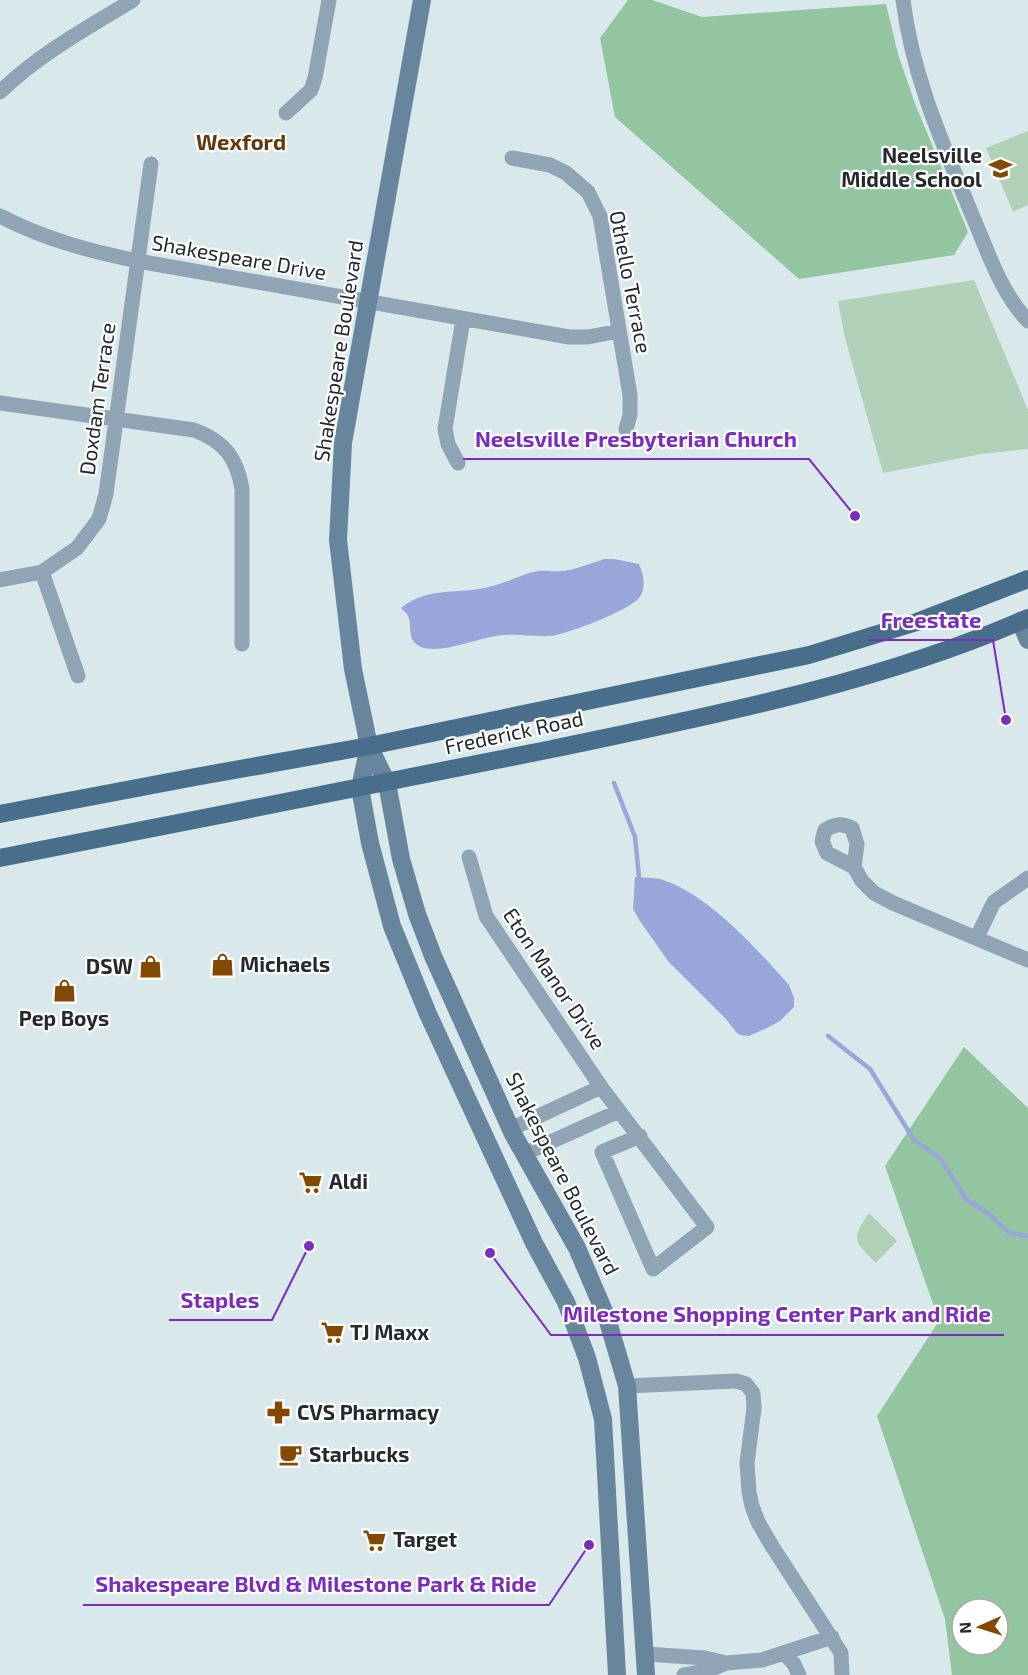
<svg xmlns="http://www.w3.org/2000/svg" width="1028" height="1675" viewBox="0 0 1028 1675" font-family="'Exo 2',sans-serif">
  <rect width="100%" height="100%" fill="#d8e8eb"/>
  <path fill="#b0d1b8" d="M1028,131v74l-15,7 -27,-64z
    M974,280l54,130v39l-46,5 -99,19 -38,-135 -7,-37z
    M869,1213l28,28 -21,22c-23,-22 -25,-24 -7,-50z"/>
  <path fill="#93c5a0" fill-rule="evenodd" d="M628,0h24l50,17 184,-13 12,50 16,47 54,131 -14,23 -155,24 -184,-162 -15,-79z
    M964,1047l64,61v567h-76l-7,-56 -68,-203 62,-95 -54,-155zM962,1609h36v36h-36z"/>
  <path fill="#9aa6d9" d="M604,559h10l25,5c4,9 7,21 2,31 -6,14 -74,39 -90,41 -18,1 -37,-3 -55,0 -20,3 -53,17 -72,12 -20,-6 -10,-22 -17,-34 -2,-2 -4,-4 -6,-6 26,-21 54,-14 83,-20 17,-3 32,-11 49,-16 10,-3 17,0 27,-1 12,0 32,-8 44,-12z
    M635,877c9,1 20,0 28,3 46,15 94,69 126,105l5,13v9l-14,14 -13,7 -18,8 -9,-1 -4,-3 -10,-13 -58,-58 -28,-40 -7,-12z"/>
  <g fill="none" stroke-linecap="round" stroke-linejoin="round">
    <path stroke="#9aa6d9" stroke-width="4.5" d="M614,783l21,54 4,40
      M828,1036l42,33 44,71 26,18 26,41 22,14 20,19 20,4"/>
    <path stroke="#90a4b5" stroke-width="15" d="M903,0c10,79 40,144 70,217 15,35 28,76 55,104
      M0,92c39,-38 87,-64 133,-92
      M286,113l25,-23 4,-12 14,-78
      M512,158l38,7 16,8 22,19 12,24 30,179v20l-4,14
      M0,216c44,23 89,35 138,45l431,76h19l31,-6
      M0,403l194,27c30,11 43,28 48,59v155
      M458,463l-10,-19 -3,-15 18,-110
      M42,572l36,104
      M0,580l42,-8 35,-24 22,-29 7,-25 45,-330
      M469,857l17,59 115,171 106,140 -54,42 -51,-117 38,-16
      M854,867l3,-23 -5,-16c-11,-5 -17,-4 -27,2l-3,11 5,12 27,14 8,14 12,12 19,10 135,57
      M977,937l17,-35 34,-24
      M511,1129l90,-42
      M524,1154l95,-43
      M627,1386l109,-5 10,3 7,9 1,15 -7,55 2,29 3,14 6,16 14,24 69,107 1,22
      M646,1654l59,4 21,5
      M785,1654l9,10 5,11
      M684,1675l23,-4 19,-8 36,-3 70,-23"/>
    <path stroke="#67859d" stroke-width="18" d="M422,0l-79,443 -5,97 15,129 16,77 18,37 14,76 16,55 16,42 80,178 64,114 30,70 20,68 19,289
      M1020,621l8,19
      M369,746l-9,42 10,55 22,83 36,88 106,229 32,59 21,56 16,61 14,256"/>
    <path stroke="#496e8c" stroke-width="18" d="M0,814l195,-37 174,-31 440,-91 108,-33 111,-43
      M0,858c184,-36 369,-72 552,-109 161,-34 325,-65 476,-131"/>
  </g>
  <defs>
    <symbol id="school-bare" viewBox="-9 -9 18 18"><path d="M0-5L7-2L0 1L-7-2ZM-4 1L0 2.5L4 1V4Q0 6-4 4Z" fill="#844900" stroke="#fff" stroke-width="2.5" paint-order="stroke"/></symbol>
    <symbol id="shop-bare" viewBox="-9 -9 18 18"><path d="M-5-2.5h2.3a2.7 3.5 0 0 1 5.4 0H5L5.5 6h-11ZM-1.5-2.5h3a1.5 2.3 0 0 0-3 0Z" fill="#844900" stroke="#fff" stroke-width="2.5" paint-order="stroke"/></symbol>
    <symbol id="supermarket-bare" viewBox="-9 -9 18 18"><path d="M-6-5.5h2.5l.6 2H6L4.5 2H-2.5L-4.4-4H-6ZM-1.5 3.2a1.3 1.3 0 1 0 .1 0ZM3 3.2a1.3 1.3 0 1 0 .1 0Z" fill="#844900" stroke="#fff" stroke-width="2.5" paint-order="stroke"/></symbol>
    <symbol id="pharmacy-bare" viewBox="-9 -9 18 18"><path d="M-2-6h4v4h4v4h-4v4h-4v-4h-4v-4h4Z" fill="#844900" stroke="#fff" stroke-width="2.5" paint-order="stroke"/></symbol>
    <symbol id="cafe-bare" viewBox="-9 -9 18 18"><path d="M-5.5-4.5H6V0H3Q3 3.5 0 3.5H-2.5Q-5.5 3.5-5.5 0ZM3-3.2v2h1.7v-2ZM-6 4.5H4V6H-6Z" fill="#844900" stroke="#fff" stroke-width="2.5" paint-order="stroke"/></symbol>
  </defs>
  <g fill-rule="evenodd">
    <use href="#school-bare" x="984" y="152" width="33" height="33"/>
    <use href="#shop-bare" x="206" y="948" width="33" height="33"/>
    <use href="#shop-bare" x="134" y="950" width="33" height="33"/>
    <use href="#shop-bare" x="48" y="974" width="33" height="33"/>
    <use href="#supermarket-bare" x="294" y="1166" width="33" height="33"/>
    <use href="#supermarket-bare" x="316" y="1316" width="33" height="33"/>
    <use href="#pharmacy-bare" x="262" y="1396" width="33" height="33"/>
    <use href="#cafe-bare" x="274" y="1438" width="33" height="33"/>
    <use href="#supermarket-bare" x="358" y="1524" width="33" height="33"/>
  </g>
  <g text-anchor="middle" stroke-width="4.5" stroke-linejoin="round" paint-order="stroke">
    <g font-size="21" font-weight="bold" fill="#252b2d" stroke="#fff" text-anchor="start">
      <text x="982" y="163" text-anchor="end">Neelsville<tspan x="982" dy="24">Middle School</tspan></text>
      <text x="240" y="972">Michaels</text>
      <text x="133" y="974" text-anchor="end">DSW</text>
      <text x="64" y="1026" text-anchor="middle">Pep Boys</text>
      <text x="329" y="1189">Aldi</text>
      <text x="350" y="1340">TJ Maxx</text>
      <text x="297" y="1420">CVS Pharmacy</text>
      <text x="309" y="1462">Starbucks</text>
      <text x="393" y="1547">Target</text>
    </g>
    <g font-size="21" fill="#252b2d" stroke="#fff">
      <text transform="translate(239 258) rotate(10)" y="7">Shakespeare Drive</text>
      <text transform="translate(630 282) rotate(79)" y="7">Othello Terrace</text>
      <text transform="translate(339 351) rotate(-81)" y="7">Shakespeare Boulevard</text>
      <text transform="translate(98 399) rotate(-82)" y="7">Doxdam Terrace</text>
      <text transform="translate(514 733) rotate(-12)" y="7">Frederick Road</text>
      <text transform="translate(554 979) rotate(56)" y="7">Eton Manor Drive</text>
      <text transform="translate(562 1174) rotate(63)" y="7">Shakespeare Boulevard</text>
    </g>
    <g font-size="22" font-weight="bold" fill="#61380c" stroke="#fff">
      <text x="241" y="150">Wexford</text>
    </g>
  </g>
  <path fill="none" stroke="#7b2cbf" stroke-width="2" d="M855 516L809 459H463M1006 720L993 640H868M309 1246L272 1320H169M490 1253L551 1335H1004M589 1545L549 1605H83"/>
  <g fill="#7b2cbf" stroke="#fff" stroke-width="2">
    <circle cx="855" cy="516" r="6"/>
    <circle cx="1006" cy="720" r="6"/>
    <circle cx="309" cy="1246" r="6"/>
    <circle cx="490" cy="1253" r="6"/>
    <circle cx="589" cy="1545" r="6"/>
  </g>
  <g font-size="22" text-anchor="middle" font-weight="bold" fill="#7b2cbf" stroke="#fff" stroke-width="4.5" stroke-linejoin="round" paint-order="stroke">
    <text x="636" y="447">Neelsville Presbyterian Church</text>
    <text x="931" y="628">Freestate</text>
    <text x="220" y="1308">Staples</text>
    <text x="777" y="1322">Milestone Shopping Center Park and Ride</text>
    <text x="316" y="1592">Shakespeare Blvd &amp; Milestone Park &amp; Ride</text>
  </g>
  <g transform="translate(980 1627) rotate(267)"><circle r="28" fill="#ffffff" stroke="#a8aaab" stroke-width="1.5"/>
  <path d="M0-4.5L10 22L0 15L-10 22Z" fill="#844900"/>
  <text y="-9" font-size="16" font-weight="bold" text-anchor="middle" fill="#252b2d">N</text>
  </g>
</svg>
